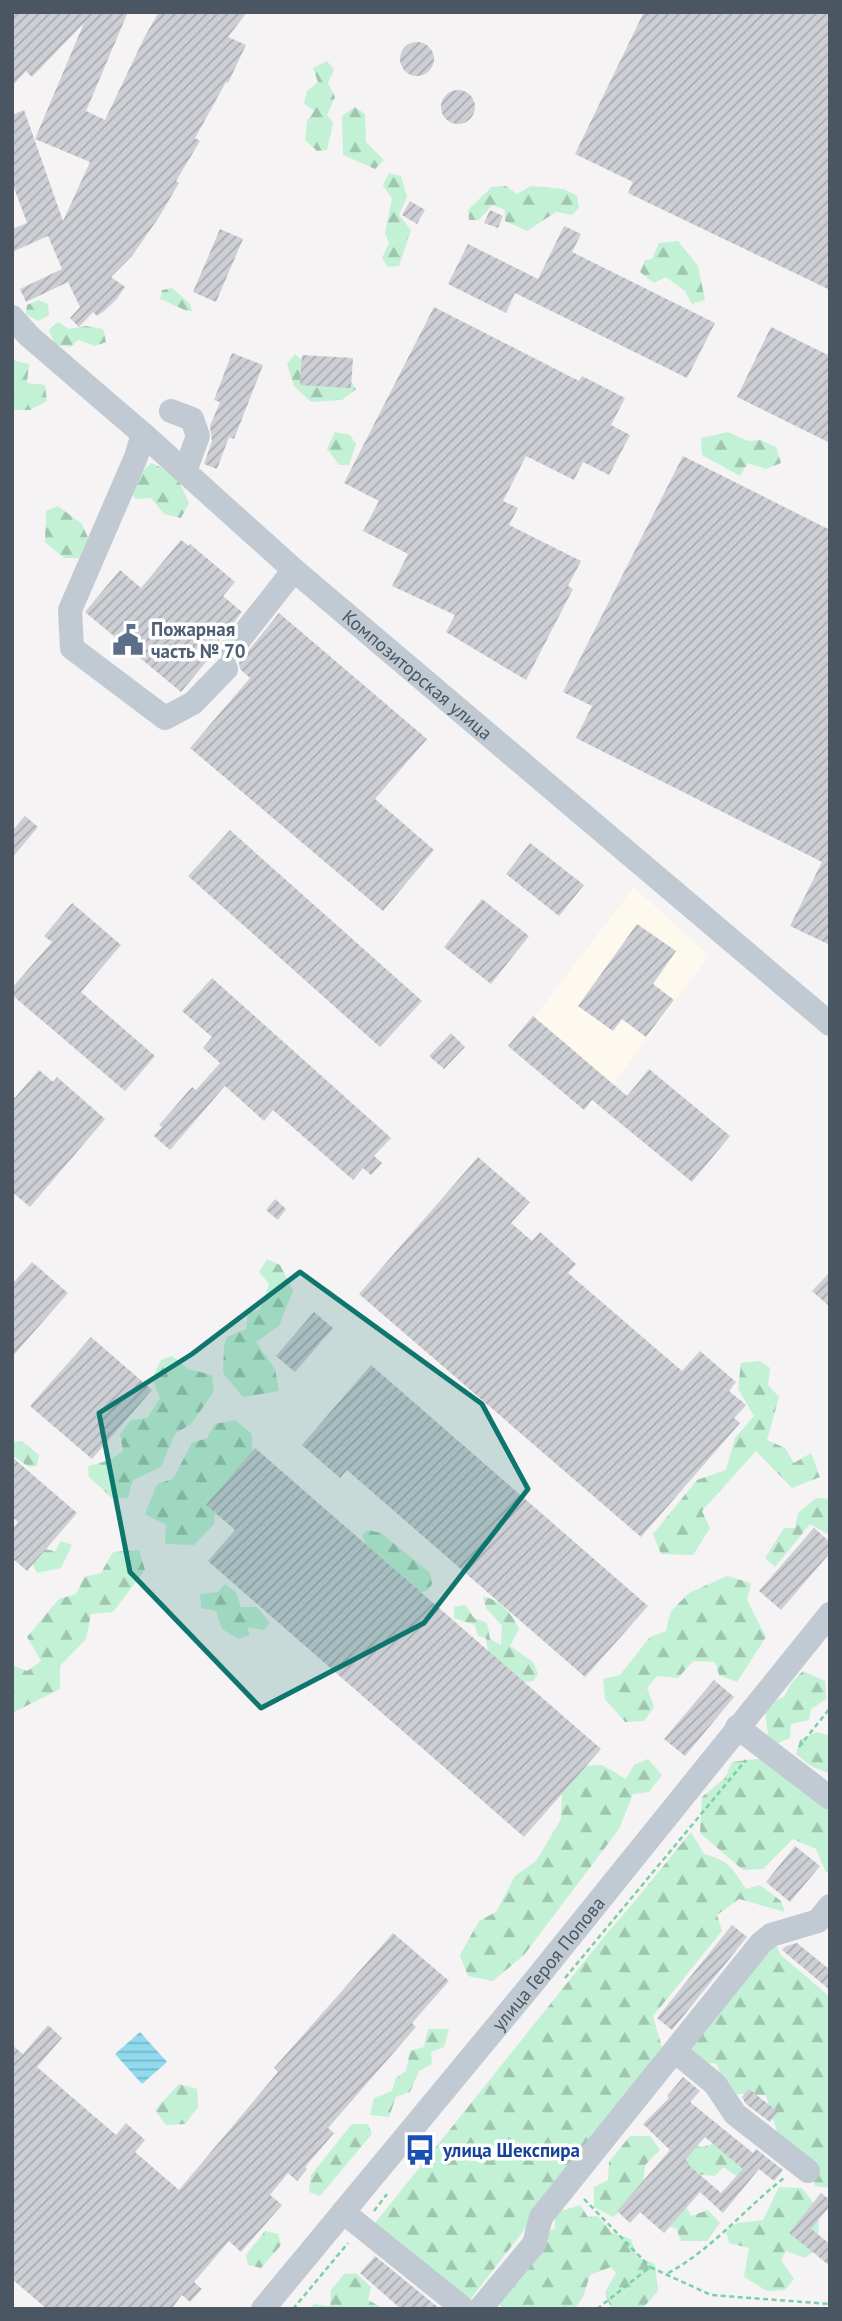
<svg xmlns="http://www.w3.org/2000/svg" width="842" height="2321" viewBox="0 0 842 2321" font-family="'PT Sans',sans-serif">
  <defs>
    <pattern id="forest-firs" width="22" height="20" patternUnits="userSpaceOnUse" patternTransform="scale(1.75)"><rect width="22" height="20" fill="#c3f1d5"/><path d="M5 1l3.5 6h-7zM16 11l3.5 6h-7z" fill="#a0c6b0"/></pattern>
    <pattern id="water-rules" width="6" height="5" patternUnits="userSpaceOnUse" patternTransform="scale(1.75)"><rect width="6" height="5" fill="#90daee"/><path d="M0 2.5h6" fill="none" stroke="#78b4c4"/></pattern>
    <pattern id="building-hatch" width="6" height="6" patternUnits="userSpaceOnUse" patternTransform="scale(1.75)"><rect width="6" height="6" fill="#cdcfd5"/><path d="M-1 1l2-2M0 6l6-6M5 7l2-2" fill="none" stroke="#a8abb0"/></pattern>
  </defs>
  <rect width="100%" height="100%" fill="#f5f3f3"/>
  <path fill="#fdf9ef" d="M634,887l75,69 -114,152 -79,-67z"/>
  <path fill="url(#forest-firs)" d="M327,61l7,9 -6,13 7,14 -8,18 6,8 -6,27 -10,1 -12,-11 2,-19 7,-10 -10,-8 3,-12 11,-9 -5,-14z
    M355,107l10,7 1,28 18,18 -9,9 -32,-14 -1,-39z
    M389,173l12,3 6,21 -8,18 12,15 -12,36 -11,1 -6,-9 7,-15 -4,-10 7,-34 -9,-14z
    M506,186l11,8 14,-8 33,3 13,7 2,12 -7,7 -16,-3 -29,19 -22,-10v-11l-13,-5 -13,15h-10l-1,-10 24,-23z
    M678,241l20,25 7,34 -13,4 -7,-13 -19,-14 -12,6 -14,-11 5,-12 7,-1 7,-16z
    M172,288l18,16 2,7h-5l-27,-12 2,-9z
    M38,300l10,4 1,11 -11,6 -12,-7 1,-9z
    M58,322l11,7 17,-3 17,3 3,13 -11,4 -17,-6 -7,7 -16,-2 -6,-15z
    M295,354l18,16 34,5 9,14 -14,11 -31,2 -17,-16 -7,-22z
    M12,360l17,4 -2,19 18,2 2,16 -17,9h-18z
    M335,432l15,3 6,9 -7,21h-10l-12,-16z
    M728,432l20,9 13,-1 15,7 5,16 -15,6 -18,-6 -8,13 -38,-21 -1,-17z
    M151,463l25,11 13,29 -8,15 -17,-4 -13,-16 -16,1 -6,-14z
    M58,506l24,18 6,14 -9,20h-15l-19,-16 1,-31z
    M267,1259l13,6 13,26 -14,35 -23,16 19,27 4,22 -36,6 -20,-24 1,-27 3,-9 19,-8 2,-17 12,-2 9,-26 -10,-12z
    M172,1356l16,13 24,6 2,16 -22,32 -17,11 -14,33 -28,13 -5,18h-16l-23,-21 -1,-11 22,-6 13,-9 -3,-17 11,-14 16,-2 13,-20 -8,-19 9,-19z
    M760,1361l10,7 -2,17 11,12 -12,43 18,8 9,15 17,-10 9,24 -28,11 -36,-37 -54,60 8,17 -17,27 -32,-1 -8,-20 44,-54 29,-10 9,-32 19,-22 -16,-27 3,-26z
    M235,1420l17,14v37l-35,28 -3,25 -20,21 -29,-1 1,-19 -21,-11 12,-30 16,-5 19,-36 15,-5 8,-14z
    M22,1441l17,14 -2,11 -8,1 -17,-12v-13z
    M816,1498l14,1v36l-20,-11 -35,43 -10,-9 19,-30h11l3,-15z
    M368,1530l13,3 49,40 2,11 -5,7 -12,2 -46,-41 -7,-17z
    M61,1541l11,4 -11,23 -24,5 -7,-15 14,-9 11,2z
    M139,1550l6,20 -32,42 -22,2 -5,25 -26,27v23l-48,24v-48l15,6 14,-10 -14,-24 32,-38 17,-5 8,-17 17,-4 12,-21z
    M727,1576l24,7 -4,17 19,37 -29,45 -18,-7 -4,-13 -22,-1 -15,17 -21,-2 -10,12 7,19 -10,14 -19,1 -20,-23 -2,-20 17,-4 30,-38 16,-6 5,-20 18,-18z
    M225,1584l11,8 5,15h16l13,16 -6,7 -17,-3 3,8 -12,4 -16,-10 -6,-18 -15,-3 -1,-14 18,-2z
    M483,1597c16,1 30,18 36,32l-9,17 23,16 5,12 -5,7 -16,2 -28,-26 -3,-19 -8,-2 -3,-11 -21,-7v-11l11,-2 9,13 13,5 3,16 11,6 1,-19 -16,-18z
    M803,1671l22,10 1,18 -15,10 -2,11 -18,4 -1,14 -12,5 -10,-7 -3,-26 7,-8 12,-5 8,-15z
    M817,1732l10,3 3,-3v42l-19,-8 -15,-12 4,-14z
    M766,1758l59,49 5,7v58h-4l-10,-23 -23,-10 -30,30 -20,1 -43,-37 2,-36 23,-19 7,-16z
    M648,1759l14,16 -13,17 -16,2 -14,35 -95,126 -31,26 -25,-5 -8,-21 19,-34 17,-9 19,-36 21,-15 25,-42 1,-32 17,-21 23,-1 24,14 8,-14z
    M691,1832l13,22c26,7 28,14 42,35l14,-4 21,16 4,11 -46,-13 -22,16 5,16 -69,85 10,35 -194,250 -94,-78 233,-291c29,-32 55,-66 83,-100z
    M774,1941l7,14 49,42v191l-15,-2 -5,-28 -31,-20 -13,-43 -29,-1 -13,-7 -7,-23 -23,-3 -9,-27z
    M428,2029h21l-5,18 -13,5 1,12 -13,7 -9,21 -14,5 -7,20 -19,-2 4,-17 18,-7 4,-13 10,-7 4,-20 14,-4z
    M179,2084l18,5 1,18 -13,17 -19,1 -11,-15z
    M352,2124h16l4,10 -52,62 -11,-4 2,-17z
    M630,2136h20l10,14 -15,15 -3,30 -29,22 -19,-10v-20l14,-7 1,-18z
    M718,2141l15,3 14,32 -9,1 -15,-10 -8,9 -22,-2 -9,29 7,13 17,-6 12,13 -13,18h-26l-5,-13 -15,-3 21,-80 22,2z
    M779,2187l23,1 17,22 -1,38 -13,10 -19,-7 -5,9 13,19 -9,11 -18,1 -23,-14 5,-29 -20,-5 -3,-13 11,-7 26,-3z
    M580,2205l8,12 10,-1 14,17 19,6 6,18 18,7 3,27 -16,18h-31l-6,-17 11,-19 -5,-6 -21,8 -7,22 -8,12h-73l-10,-25 48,-46 15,-10v-15z
    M265,2231l13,3 3,11 -20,23 -13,-3 -2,-10z
    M356,2273l15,14 -3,13 16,9h-74l4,-5 16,2 1,-16 13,-16z"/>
  <path fill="url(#water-rules)" d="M140,2032l27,30 -25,22 -27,-30z"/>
  <path fill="url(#building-hatch)" fill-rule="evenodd" d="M12,12h116l-42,99 19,9 40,-84 14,-24h88l-19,25 18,8 -18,38 -2,-1 -31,56 5,3 -24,40 3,2 -20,34 -27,39 -21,21 14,10 -9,13 -13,12 -6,4 -4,-4 -14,15 -9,-9 10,-11 -12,-25 -42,20 -6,-13 42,-20 -14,-33 -36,16v-23l15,-6 -15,-41v-67l12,-5 39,111 27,-59 -55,-23 49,-116 -52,54 -6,-6 -14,15z
    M644,12h186v278l-202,-97 5,-11 -58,-28z
    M400 59a17 17 0 1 1 34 0a17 17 0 1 1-34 0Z
    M441 107a17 17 0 1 1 34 0a17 17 0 1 1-34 0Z
    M410,201l15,9 -8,14 -15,-9z
    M490,210l13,6 -5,12 -14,-5z
    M564,226l17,8 -9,18 143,71 -28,55 -172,-85 -9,20 -58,-29 20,-40 70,35z
    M220,229l23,10 -27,63 -23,-10z
    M434,307l145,74 3,-5 43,22 -14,27 19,10 -21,40 -26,-13 -9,18 -48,-24 -23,45 15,7 -9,17 72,36 -13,25 5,3 -47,91 -80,-48 9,-17 -63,-29 16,-32 -45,-23 16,-30 -35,-18z
    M771,327l59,29v87l-93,-46z
    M232,353l31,12 -29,74 -5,-2 -12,32 -13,-5 8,-23 -2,-15 10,-24 -6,-2z
    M302,355l51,3 -2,30 -51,-3z
    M683,456l147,74v415l-40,-19 32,-64 -246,-124 16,-32 -29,-14z
    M181,540l8,6 1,-2 45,38 -12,14 19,16 -23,29 -3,9 -35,42 -96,-80 35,-42 21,18z
    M279,613l148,126 -52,60 59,51 -51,61 -193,-163 60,-70 -10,-9 -1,-7z
    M25,816l13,11 -26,31v-27z
    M230,830l192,171 -42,46 -192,-171z
    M530,843l54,42 -25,31 -53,-42z
    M482,899l47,37 -38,48 -47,-37z
    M72,903l49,42 -40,47 74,64 -30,35 -113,-96v-7l40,-46 -8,-6z
    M637,924l39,27 -23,33 21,16 -28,37 -24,-18 -9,12 -35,-25z
    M212,978l179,160 -17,18 8,7 -11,12 -8,-7 -10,12 -80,-70 -9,11 -39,-35 -55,64 -16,-14 8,-9 -3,-2 33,-38 4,3 24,-27 -17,-15 9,-11 -30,-26z
    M533,1016l94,80 22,-27 81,67 -38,46 -100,-82 -8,10 -76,-64z
    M451,1033l14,14 -21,22 -15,-13z
    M39,1070l14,12 4,-5 48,42 -75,88 -18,-15v-91z
    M478,1157l52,45 -19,21 21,18 8,-9 36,32 -8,9 114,98 18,-20 36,31 -7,9 17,14 -12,13 6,5 -99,114 -282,-243z
    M275,1199l11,10 -8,11 -12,-10z
    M32,1262l36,31 -56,64v-73z
    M830,1272v35l-18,-16z
    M314,1312l19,16 -38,44 -19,-16z
    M91,1337l61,53 -60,69 -62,-53z
    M371,1365l277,241 -63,71 -238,-207 -7,8 -38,-33z
    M255,1448l346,301 -77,88 -316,-276 27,-31 -29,-25z
    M12,1457l65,56 -50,58 -15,-13v-29l6,-7 -6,-5z
    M814,1528l16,14v11l-49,57 -22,-19z
    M714,1680l20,17 -49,59 -21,-17z
    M795,1846l25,20 -30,36 -24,-20z
    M732,1925l15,12 -75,93 -15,-12z
    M393,1933l56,48 -37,42 4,4 -88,101 6,5 -29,34 2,2 -10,12 -9,-8 -18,22 12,10 -41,47 -12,-11 -35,41 8,7 -12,13 -8,-7 -11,14h-124l-35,-30v-234l11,9 25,-29 14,13 -25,29 79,68 10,-12 19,17 -10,12 44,38 99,-118 -4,-4z
    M797,1943l33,27v20l-48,-40 4,-4z
    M683,2077l17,14 -10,11 63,51 3,-4 27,21 -9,11 -15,-12 -36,44 -23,-21 -36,41 -24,-21 -10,11 -13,-12 53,-61 -27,-26 26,-26 -2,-2zM705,2137l38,32 -22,24 -37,-32z
    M749,2089l29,23 -8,10 -24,-18 -4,-7z
    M821,2193l9,7v6l-19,23 19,15v22l-41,-33z
    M375,2256l65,53h-39l-41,-36z"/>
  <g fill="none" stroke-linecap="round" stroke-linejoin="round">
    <path stroke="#7ad0a6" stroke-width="2.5" stroke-dasharray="5 3.5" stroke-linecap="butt" d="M799,1747l31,-39
      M565,1978l181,-218
      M584,2199l66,68
      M374,2211l13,-17
      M668,2273c45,-24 76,-64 116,-95
      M293,2309l55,-66
      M597,2309l53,-42 61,28 119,9"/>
    <g stroke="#c1cad2" stroke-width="24">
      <path id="s1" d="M12,317l17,19 114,98 151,136 536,454"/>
      <path d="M171,411l21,8 6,17 -13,35"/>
      <path d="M143,434l-7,23 -66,153 2,38 93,70 28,-15 33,-34"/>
      <path d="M231,650l63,-80"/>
      <path d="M737,1727l93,71"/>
      <path d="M676,2052l39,32 20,30 73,57"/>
      <path d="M343,2212l121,97"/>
      <path id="s2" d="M263,2309l269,-325 298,-370"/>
      <path d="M480,2309l54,-65 7,-27 220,-274 10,-8 47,-14 12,-15"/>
    </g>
  </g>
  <path fill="#0f766e" fill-opacity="0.2" stroke="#0f766e" stroke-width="5" stroke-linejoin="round" d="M300,1272l182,132 46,85 -104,134 -163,85 -131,-136 -31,-159 93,-59z"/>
  <defs>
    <symbol id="civic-bare" viewBox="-9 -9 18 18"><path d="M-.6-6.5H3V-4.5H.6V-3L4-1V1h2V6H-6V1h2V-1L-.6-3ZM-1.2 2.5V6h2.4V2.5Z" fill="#5c6f8a" stroke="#fff" stroke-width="2.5" paint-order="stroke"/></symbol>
    <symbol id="bus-bare" viewBox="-9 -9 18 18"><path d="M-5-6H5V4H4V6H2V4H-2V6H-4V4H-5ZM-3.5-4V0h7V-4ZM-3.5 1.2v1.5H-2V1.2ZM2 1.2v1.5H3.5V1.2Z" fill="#1a4fb4" stroke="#fff" stroke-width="2.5" paint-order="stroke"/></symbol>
  </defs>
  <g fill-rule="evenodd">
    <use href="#civic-bare" x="106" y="618" width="44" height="44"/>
    <use href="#bus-bare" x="398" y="2128" width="44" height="44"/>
  </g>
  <g text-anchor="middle" stroke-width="7" stroke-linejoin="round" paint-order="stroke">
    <g font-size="19" font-weight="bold" fill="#4e5e75" stroke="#fff" text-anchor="start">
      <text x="151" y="636">Пожарная<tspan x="151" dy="22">часть № 70</tspan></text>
    </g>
    <g font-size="19" fill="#4a5661" stroke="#fff">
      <text dy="7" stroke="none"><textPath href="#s1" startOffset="541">Композиторская улица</textPath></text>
      <text dy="7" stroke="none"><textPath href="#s2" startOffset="448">улица Героя Попова</textPath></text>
    </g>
    <g font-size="19" font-weight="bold" fill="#164399" stroke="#fff" text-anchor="start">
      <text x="443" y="2157">улица Шекспира</text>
    </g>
  </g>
  <rect width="842" height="2321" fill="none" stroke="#4a5661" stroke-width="28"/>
</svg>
